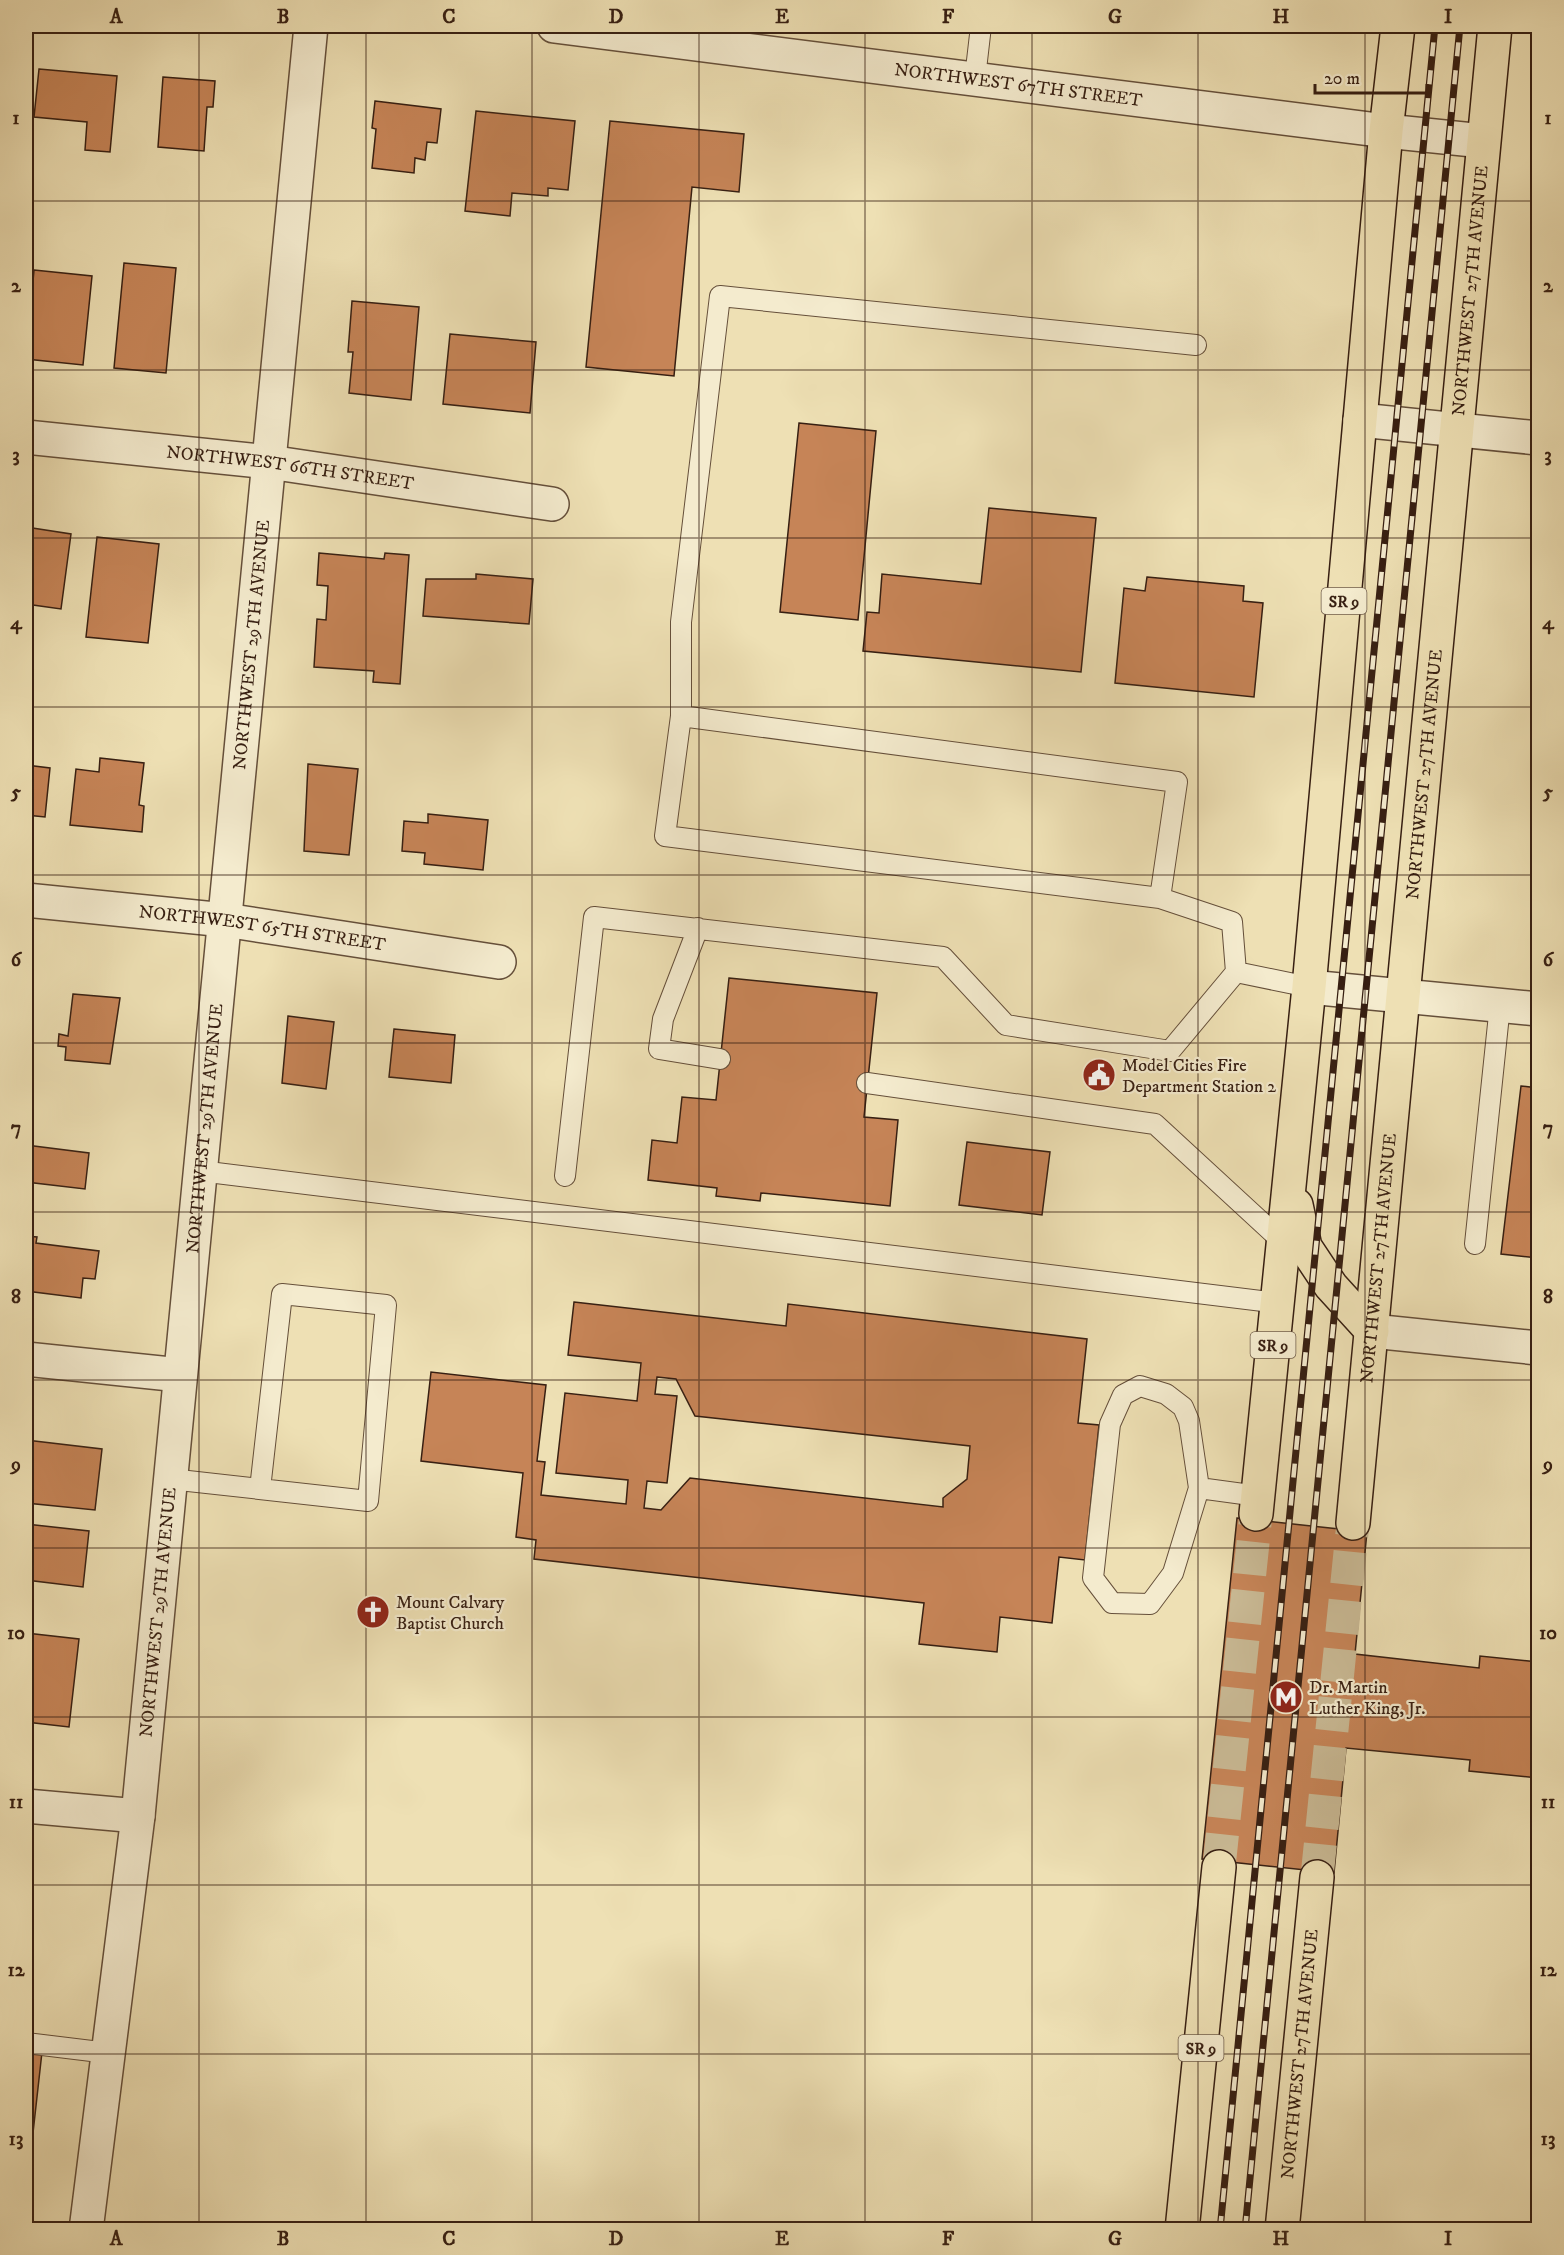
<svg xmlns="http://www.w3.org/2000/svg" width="1564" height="2255" viewBox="0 0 1564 2255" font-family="'IM FELL DW Pica',serif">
  <rect width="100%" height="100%" fill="#eee0b4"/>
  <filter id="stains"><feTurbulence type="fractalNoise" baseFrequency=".00333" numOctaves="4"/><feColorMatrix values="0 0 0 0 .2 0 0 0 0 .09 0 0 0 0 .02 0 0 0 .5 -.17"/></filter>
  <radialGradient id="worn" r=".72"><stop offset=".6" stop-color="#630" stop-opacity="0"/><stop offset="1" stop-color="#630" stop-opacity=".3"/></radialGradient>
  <path fill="#c68457" stroke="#371f12" stroke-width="1.5" fill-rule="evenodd" d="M39,69l78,7 -7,76 -25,-2 2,-28 -53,-5z
    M163,77l52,4 -2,26h-6l-3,44 -46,-4z
    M375,101l66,8 -4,34 -10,-1 -2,18 -10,-2 -1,15 -42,-5 4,-39 -4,-1z
    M476,111l99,10 -7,69 -20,-2v8l-36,-3 -2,23 -45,-5z
    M610,121l134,13 -5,58 -47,-5 -18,189 -88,-9z
    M124,263l52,5 -10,105 -52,-5z
    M34,270l58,6 -9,89 -57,-6z
    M352,301l67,6 -8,93 -62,-7 4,-41h-5z
    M450,334l86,8 -6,71 -87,-9z
    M799,423l77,8 -18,189 -78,-8z
    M989,508l107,10 -15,154 -218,-21 4,-39 12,1 3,-39 99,10z
    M26,527l45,7 -10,75 -35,-5z
    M97,537l62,7 -11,99 -62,-6z
    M319,553l65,6 1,-6 24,2 -9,129 -27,-2 1,-11 -60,-4 3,-48 9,1 2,-34 -11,-1z
    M476,574l57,5 -4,45 -106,-8 3,-37h50z
    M1147,577l97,9 -1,15 20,2 -9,94 -139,-14 9,-95 21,3z
    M100,758l44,5 -5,42 5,1 -2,26 -72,-7 6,-56 23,3z
    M308,764l50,5 -9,86 -45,-4z
    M26,765l24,3 -5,49 -19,-2z
    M428,814l60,6 -5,50 -59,-6 1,-11 -23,-2 2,-30 24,2z
    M729,978l148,15 -13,124 34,3 -8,86 -129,-13 -1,8 -44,-5 1,-8 -69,-8 4,-40 25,3 5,-46 34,3z
    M73,994l47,4 -10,66 -45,-4 1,-13 -8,-1 1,-12 9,2z
    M288,1016l46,6 -8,67 -44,-6z
    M394,1029l61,6 -4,48 -62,-6z
    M1521,1086l17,2v170l-37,-4z
    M967,1142l83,10 -8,63 -83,-10z
    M26,1145l63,8 -4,36 -59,-7z
    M26,1236l11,1 -1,6 63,8 -4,28 -12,-1 -2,20 -55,-7z
    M574,1302l212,24 2,-22 299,35 -9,84 21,2 -14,135 -26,-3 -7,66 -52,-6 -3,35 -78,-8 5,-41 -390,-44 2,-19 -20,-3 7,-64 -102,-12 10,-89 115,13 -9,76 8,1 -4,33 85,9 2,-24 -72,-7 9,-80 72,8 4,-38 -73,-8zM657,1377l19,2 19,37 275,30 -3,33 -24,19v9l-253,-29 -29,32 -17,-2 3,-27 20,2 10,-87 -22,-2z
    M26,1440l76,9 -7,61 -69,-7z
    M1237,1518l130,14 -12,122 124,14 1,-12 58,6v116l-69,-7 1,-11 -124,-12 -12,125 -132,-14z
    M26,1524l63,7 -6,56 -57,-7z
    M26,1633l53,6 -10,88 -43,-5z
    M26,1893l6,1 -6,55z
    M26,2050l16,2 -9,81 -7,-1z"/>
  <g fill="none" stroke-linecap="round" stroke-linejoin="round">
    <path stroke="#c9b994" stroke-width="33" stroke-dasharray="33 16" stroke-linecap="butt" d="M1219,1867l37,-353
      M1317,1877l36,-354"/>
    <defs>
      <path id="lane" d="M975,78l6,-52
        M681,716v-94l39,-326 476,49
        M1160,898l17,-116 -496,-66 -16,120 495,62 72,24 4,50
        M698,928l-35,91 -4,30 61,10
        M867,1083l288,41 128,118
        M200,1171l1078,132
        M565,1176l29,-259 349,40 63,68 164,26 66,-79 73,15
        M1475,1244l25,-239
        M1140,1386l26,8 17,13 6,14 10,67 -26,85 -23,31 -38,-1 -19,-25 17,-154 13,-29z
        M170,1479l198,22 18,-196 -104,-11 -22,195
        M1199,1488l59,8
        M26,2043l82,10"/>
      <g id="street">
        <path id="s1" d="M554,26l832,105 97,10"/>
        <path d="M1360,420l178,18"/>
        <path id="s2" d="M26,437l243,25 283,42"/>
        <path id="s3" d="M26,900l199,20 274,42"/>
        <path d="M1309,987l229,22"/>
        <path d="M1372,1331l166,17"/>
        <path d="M26,1359l154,16"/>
        <path d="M26,1806l112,10"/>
        <path id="s4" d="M86,2230l52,-414 173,-1790"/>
      </g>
      <g id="primary">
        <path d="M1296,1205l9,42 26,39 41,45"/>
        <path d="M1256,1514l53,-527 77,-856 12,-105"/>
        <path id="s5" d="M1353,1523l142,-1497"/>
        <path d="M1182,2230l37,-363"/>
        <path id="s6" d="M1282,2230l35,-353"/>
      </g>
    </defs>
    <use href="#lane" stroke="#654f3a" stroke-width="22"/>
    <use href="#street" stroke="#654f3a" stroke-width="36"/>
    <use href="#primary" stroke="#371f12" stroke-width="36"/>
    <use href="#lane" stroke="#f4ebce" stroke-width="20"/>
    <use href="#street" stroke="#f4ebce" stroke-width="33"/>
    <use href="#primary" stroke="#eee0b4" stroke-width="33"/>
    <defs>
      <path id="rail" d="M1220,2230l215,-2204
        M1245,2230l215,-2204"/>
    </defs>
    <use href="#rail" stroke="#371f12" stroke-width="7"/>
    <use href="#rail" stroke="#f4ebce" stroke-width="4.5" stroke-dasharray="14" stroke-linecap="butt"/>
  </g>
  <path fill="none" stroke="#371f12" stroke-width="1.5" stroke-opacity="0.55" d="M199,26v2204M366,26v2204M532,26v2204M699,26v2204M865,26v2204M1032,26v2204M1198,26v2204M1365,26v2204M26,201h1512M26,370h1512M26,538h1512M26,707h1512M26,875h1512M26,1043h1512M26,1212h1512M26,1380h1512M26,1548h1512M26,1717h1512M26,1885h1512M26,2054h1512"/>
  <defs>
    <symbol id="civic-disc" viewBox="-11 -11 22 22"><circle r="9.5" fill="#8f2418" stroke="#f4ebce"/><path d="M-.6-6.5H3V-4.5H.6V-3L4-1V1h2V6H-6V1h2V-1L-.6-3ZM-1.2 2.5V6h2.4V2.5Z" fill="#fff"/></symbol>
    <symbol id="church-disc" viewBox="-11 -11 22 22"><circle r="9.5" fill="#8f2418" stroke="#f4ebce"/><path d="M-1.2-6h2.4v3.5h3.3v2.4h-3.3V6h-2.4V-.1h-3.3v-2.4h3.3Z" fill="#fff"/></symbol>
    <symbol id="metro-disc" viewBox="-11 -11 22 22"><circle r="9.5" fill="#8f2418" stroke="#f4ebce"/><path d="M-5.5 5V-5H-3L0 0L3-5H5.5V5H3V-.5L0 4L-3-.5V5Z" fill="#fff"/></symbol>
  </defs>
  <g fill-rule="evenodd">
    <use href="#civic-disc" x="1080" y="1056" width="38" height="38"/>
    <use href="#church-disc" x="354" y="1593" width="38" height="38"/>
    <use href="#metro-disc" x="1267" y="1678" width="38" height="38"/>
  </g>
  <g text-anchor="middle" stroke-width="4.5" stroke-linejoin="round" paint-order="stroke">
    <g fill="#f4ebce" stroke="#705c4a" stroke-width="1.5">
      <rect x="1321.5" y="588" width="45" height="26" rx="4.5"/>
      <rect x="1250.5" y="1332" width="45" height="26" rx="4.5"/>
      <rect x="1178.5" y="2035" width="45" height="26" rx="4.5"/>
    </g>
    <g font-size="16" font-weight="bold" fill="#371f12">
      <text x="1344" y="607">SR 9</text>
      <text x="1273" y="1351">SR 9</text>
      <text x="1201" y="2054">SR 9</text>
    </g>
    <g font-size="18" fill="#371f12" stroke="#f4ebce">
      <text dy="6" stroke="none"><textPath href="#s1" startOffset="468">NORTHWEST 67TH STREET</textPath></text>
      <text dy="6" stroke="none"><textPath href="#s5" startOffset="1238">NORTHWEST 27TH AVENUE</textPath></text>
      <text dy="6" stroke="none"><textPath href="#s2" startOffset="266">NORTHWEST 66TH STREET</textPath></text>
      <text dy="6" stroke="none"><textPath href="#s4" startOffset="1594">NORTHWEST 29TH AVENUE</textPath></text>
      <text dy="6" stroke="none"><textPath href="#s5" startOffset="752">NORTHWEST 27TH AVENUE</textPath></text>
      <text dy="6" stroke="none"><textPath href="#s3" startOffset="238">NORTHWEST 65TH STREET</textPath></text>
      <text dy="6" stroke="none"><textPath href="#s4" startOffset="1108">NORTHWEST 29TH AVENUE</textPath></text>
      <text dy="6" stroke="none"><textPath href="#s5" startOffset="266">NORTHWEST 27TH AVENUE</textPath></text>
      <text dy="6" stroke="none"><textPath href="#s4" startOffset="622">NORTHWEST 29TH AVENUE</textPath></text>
      <text dy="6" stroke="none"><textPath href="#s6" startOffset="177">NORTHWEST 27TH AVENUE</textPath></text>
    </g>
    <g font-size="18" fill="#371f12" stroke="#f4ebce" text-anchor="start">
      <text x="1122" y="1071">Model Cities Fire<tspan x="1122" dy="21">Department Station 2</tspan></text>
      <text x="396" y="1608">Mount Calvary<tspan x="396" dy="21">Baptist Church</tspan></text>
      <text x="1309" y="1693">Dr. Martin<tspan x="1309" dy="21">Luther King, Jr.</tspan></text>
    </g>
  </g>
  <rect width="1564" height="2255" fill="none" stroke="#eee0b4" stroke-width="66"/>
  <path d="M1315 84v9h112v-9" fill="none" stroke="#371f12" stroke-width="3"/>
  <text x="1324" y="84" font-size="18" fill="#371f12" stroke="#f4ebce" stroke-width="4.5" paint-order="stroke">20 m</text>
  <rect x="33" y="33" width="1498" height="2189" fill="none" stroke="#371f12" stroke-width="2"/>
  <g font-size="20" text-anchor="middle" font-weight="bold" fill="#371f12">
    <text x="116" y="23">A</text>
    <text x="283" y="23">B</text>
    <text x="449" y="23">C</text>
    <text x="616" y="23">D</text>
    <text x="782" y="23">E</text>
    <text x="948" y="23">F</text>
    <text x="1115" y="23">G</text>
    <text x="1281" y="23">H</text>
    <text x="1448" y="23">I</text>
    <text x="16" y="124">1</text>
    <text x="1548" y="124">1</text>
    <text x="16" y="292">2</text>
    <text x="1548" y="292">2</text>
    <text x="16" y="461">3</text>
    <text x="1548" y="461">3</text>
    <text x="16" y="629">4</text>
    <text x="1548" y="629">4</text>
    <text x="16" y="798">5</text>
    <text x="1548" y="798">5</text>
    <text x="16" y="966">6</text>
    <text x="1548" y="966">6</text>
    <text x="16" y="1134">7</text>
    <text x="1548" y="1134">7</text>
    <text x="16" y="1303">8</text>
    <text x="1548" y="1303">8</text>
    <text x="16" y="1471">9</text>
    <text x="1548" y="1471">9</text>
    <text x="16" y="1639">10</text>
    <text x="1548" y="1639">10</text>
    <text x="16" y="1808">11</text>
    <text x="1548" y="1808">11</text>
    <text x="16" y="1976">12</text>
    <text x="1548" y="1976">12</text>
    <text x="16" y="2145">13</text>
    <text x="1548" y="2145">13</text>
    <text x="116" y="2245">A</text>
    <text x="283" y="2245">B</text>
    <text x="449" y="2245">C</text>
    <text x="616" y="2245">D</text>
    <text x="782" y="2245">E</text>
    <text x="948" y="2245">F</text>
    <text x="1115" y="2245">G</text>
    <text x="1281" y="2245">H</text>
    <text x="1448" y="2245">I</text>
  </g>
  <rect width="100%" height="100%" filter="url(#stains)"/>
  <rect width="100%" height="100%" fill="url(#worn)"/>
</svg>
